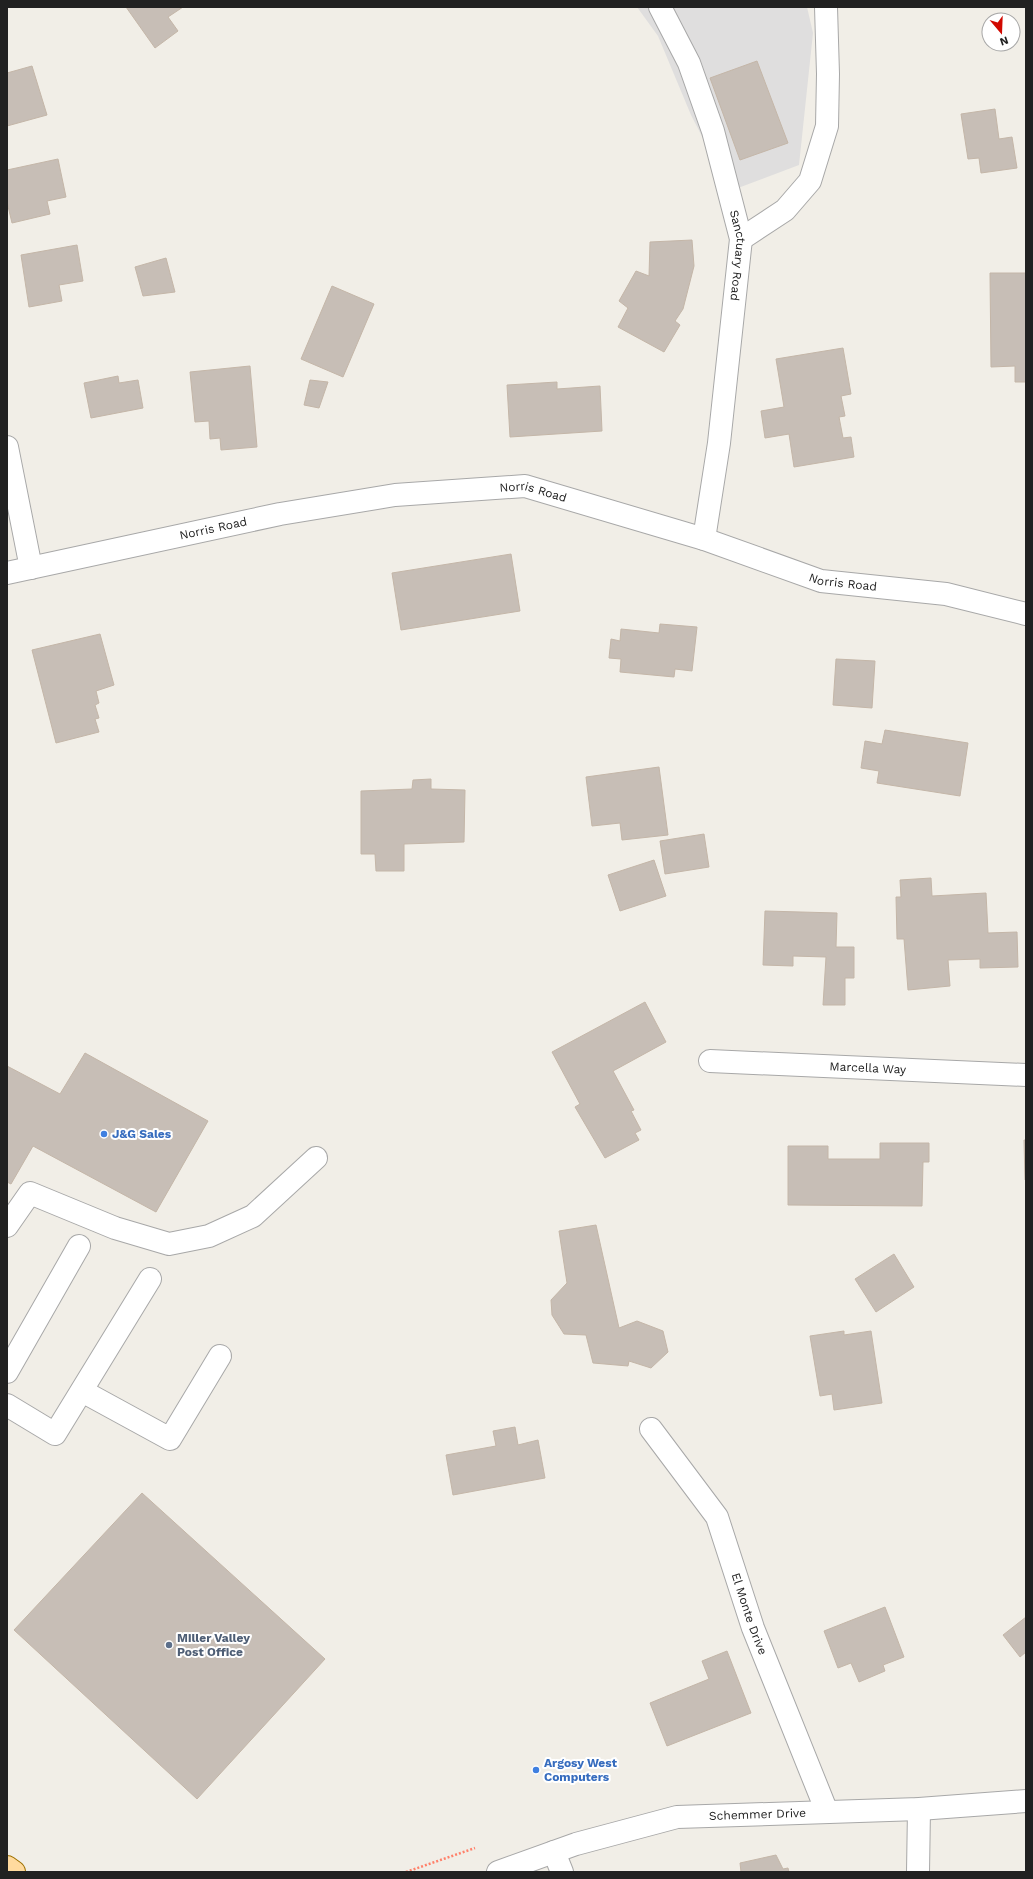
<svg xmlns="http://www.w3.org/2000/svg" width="1033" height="1879" viewBox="0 0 1033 1879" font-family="'Work Sans',sans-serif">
  <rect width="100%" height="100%" fill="#f1eee7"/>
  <path fill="#dfdede" d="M637,7h170l6,26 -14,132 -69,26 -39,-76 -33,-79z"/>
  <path fill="#c7beb6" stroke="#c4b6a8" d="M126,7h57l-15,10 10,14 -23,17z
    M757,61l31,82 -48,17 -30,-82z
    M32,66l15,49 -40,11v-53z
    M995,109l4,30 13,-2 5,31 -36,5 -2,-15 -11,1 -7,-45z
    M58,159l8,38 -19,4 3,13 -38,9 -5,-21v-32z
    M692,240l2,26 -11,43 -8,12 5,4 -16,27 -46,-25 10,-19 -9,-7 17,-30 13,5 1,-34z
    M77,245l6,36 -24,4 3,16 -33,6 -8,-52z
    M166,258l9,34 -32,4 -8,-29z
    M990,273h36v109h-11v-16l-24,1z
    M332,286l42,18 -31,73 -42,-18z
    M843,348l8,46 -10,2 4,20 -6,1 4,21 8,-1 3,20 -60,10 -5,-33 -24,4 -4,-27 23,-4 -8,-48z
    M250,366l7,81 -36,3 -1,-12 -10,1 -1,-18 -14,1 -5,-50z
    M118,376l1,7 19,-3 5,28 -52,10 -7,-35z
    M310,380l18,2 -9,26 -15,-3z
    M557,382v7l43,-3 2,45 -92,6 -3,-52z
    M511,554l9,57 -119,19 -9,-57z
    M660,624l37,3 -5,44 -17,-2 -1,8 -54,-5 1,-13 -12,-1 2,-19 9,2 1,-12 38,4z
    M100,634l14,51 -18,6 3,12 -4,2 4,13 -4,1 4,13 -43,11 -24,-93z
    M836,659l39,2 -3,47 -39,-3z
    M885,730l83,13 -8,53 -83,-13 2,-12 -18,-3 4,-27 17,3z
    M659,767l9,68 -46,5 -2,-17 -28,3 -6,-49z
    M431,779v10l34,1 -1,52 -60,2v27h-28l-1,-17h-14v-63l51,-2 1,-9z
    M704,834l5,33 -44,7 -5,-33z
    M654,860l12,36 -46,15 -12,-36z
    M931,878l1,18 54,-3 2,40 29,-1 1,35 -38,1v-9l-32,1 2,26 -42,4 -4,-51h-7l-1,-42h5l-1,-17z
    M765,911l72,2 -1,34h18v31h-9v27h-22l3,-48 -33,-1v10l-30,-1z
    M645,1002l21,40 -53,29 21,39 -3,1 10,19 -6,3 4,7 -34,18 -30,-51 5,-3 -28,-52z
    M85,1053l123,68 -52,91 -123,-66 -22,38 -4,-2v-116l53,28z
    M1024,1140h2v40h-1z
    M880,1143h49v19h-6l-1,44 -134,-1v-59h40v13h52z
    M596,1225l23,103 18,-7 26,10 5,21 -17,16 -22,-7 -1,5 -35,-3 -7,-28 -22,-1 -12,-19 -1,-15 16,-17 -8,-52z
    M894,1254l20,33 -38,25 -21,-33z
    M844,1331v4l27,-4 11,72 -48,7 -2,-16 -12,2 -10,-60z
    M515,1427l3,18 20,-5 7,38 -92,17 -7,-40 50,-9 -3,-15z
    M142,1493l183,166 -128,140 -183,-169z
    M885,1607l19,50 -21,8 2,6 -26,11 -8,-19 -13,5 -14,-37z
    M1026,1617v35l-6,5 -17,-22z
    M727,1651l24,62 -84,33 -17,-43 59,-24 -7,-18z
    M776,1855l7,14 5,-1 1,4h-48l-1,-9z"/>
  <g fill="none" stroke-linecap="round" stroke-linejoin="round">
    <defs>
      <g id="minor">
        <path id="s1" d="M660,7l29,56 24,68 28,108 -22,204 -15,96"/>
        <path d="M741,239l44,-29 25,-29 17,-55 1,-52 -2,-67"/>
        <path d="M7,447l24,121"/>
        <path id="s2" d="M7,573l273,-59 115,-19 130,-9 179,53 117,42 125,13 80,20"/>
        <path id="s3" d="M710,1061l316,14"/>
        <path d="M7,1226l23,-33 85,35 54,16 40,-8 44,-20 63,-58"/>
        <path d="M7,1372l72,-126"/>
        <path d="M82,1391l88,48 50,-83"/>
        <path d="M7,1405l48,29 95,-155"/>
        <path id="s4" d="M651,1429l66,88 36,111 74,184"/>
        <path d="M554,1852l8,20"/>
        <path id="s5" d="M498,1872l78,-28 101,-27 242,-8 107,-8"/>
        <path d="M918,1872l1,-63"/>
      </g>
      <path id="major" d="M7,1867l7,5"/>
    </defs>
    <use href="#minor" stroke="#a8a8a8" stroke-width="24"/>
    <use href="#major" stroke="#9d7000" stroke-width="24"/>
    <path stroke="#ff806a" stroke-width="2.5" stroke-dasharray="2 2" stroke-linecap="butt" d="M406,1872l69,-24"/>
    <use href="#minor" stroke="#fff" stroke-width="22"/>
    <use href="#major" stroke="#ffda9e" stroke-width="22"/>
  </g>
  <g fill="#3f7fe0" stroke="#fff" stroke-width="1.5">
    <circle cx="104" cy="1134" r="4"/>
    <circle cx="536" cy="1770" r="4"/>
  </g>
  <circle fill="#5c6f8a" stroke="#fff" stroke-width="1.5" cx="169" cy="1645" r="4"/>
  <g text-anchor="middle" stroke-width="4" stroke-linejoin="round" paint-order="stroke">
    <g font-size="12" fill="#212121" stroke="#fff">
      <text dy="4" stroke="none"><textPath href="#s1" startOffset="263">Sanctuary Road</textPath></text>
      <text dy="4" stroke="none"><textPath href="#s2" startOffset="535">Norris Road</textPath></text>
      <text dy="4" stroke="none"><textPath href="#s2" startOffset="211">Norris Road</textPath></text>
      <text dy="4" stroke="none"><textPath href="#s2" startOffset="859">Norris Road</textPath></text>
      <text dy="4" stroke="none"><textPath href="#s3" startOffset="158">Marcella Way</textPath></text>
      <text dy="4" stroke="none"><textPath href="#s4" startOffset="212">El Monte Drive</textPath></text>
      <text dy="4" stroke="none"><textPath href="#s5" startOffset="268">Schemmer Drive</textPath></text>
    </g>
    <g font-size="12" font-weight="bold" fill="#366cbe" stroke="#fff" text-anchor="start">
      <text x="112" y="1138">J&amp;G Sales</text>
      <text x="544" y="1767">Argosy West<tspan x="544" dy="14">Computers</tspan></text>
    </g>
    <g font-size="12" font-weight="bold" fill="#4e5e75" stroke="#fff" text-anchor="start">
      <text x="177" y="1642">Miller Valley<tspan x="177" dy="14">Post Office</tspan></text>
    </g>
  </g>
  <rect width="1033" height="1879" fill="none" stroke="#212121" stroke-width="16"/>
  <g transform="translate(1001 32) rotate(161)"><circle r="19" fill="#ffffff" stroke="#a6a6a6"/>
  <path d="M0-3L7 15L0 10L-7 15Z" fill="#d10900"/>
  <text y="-6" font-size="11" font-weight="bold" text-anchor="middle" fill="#212121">N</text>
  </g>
</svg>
